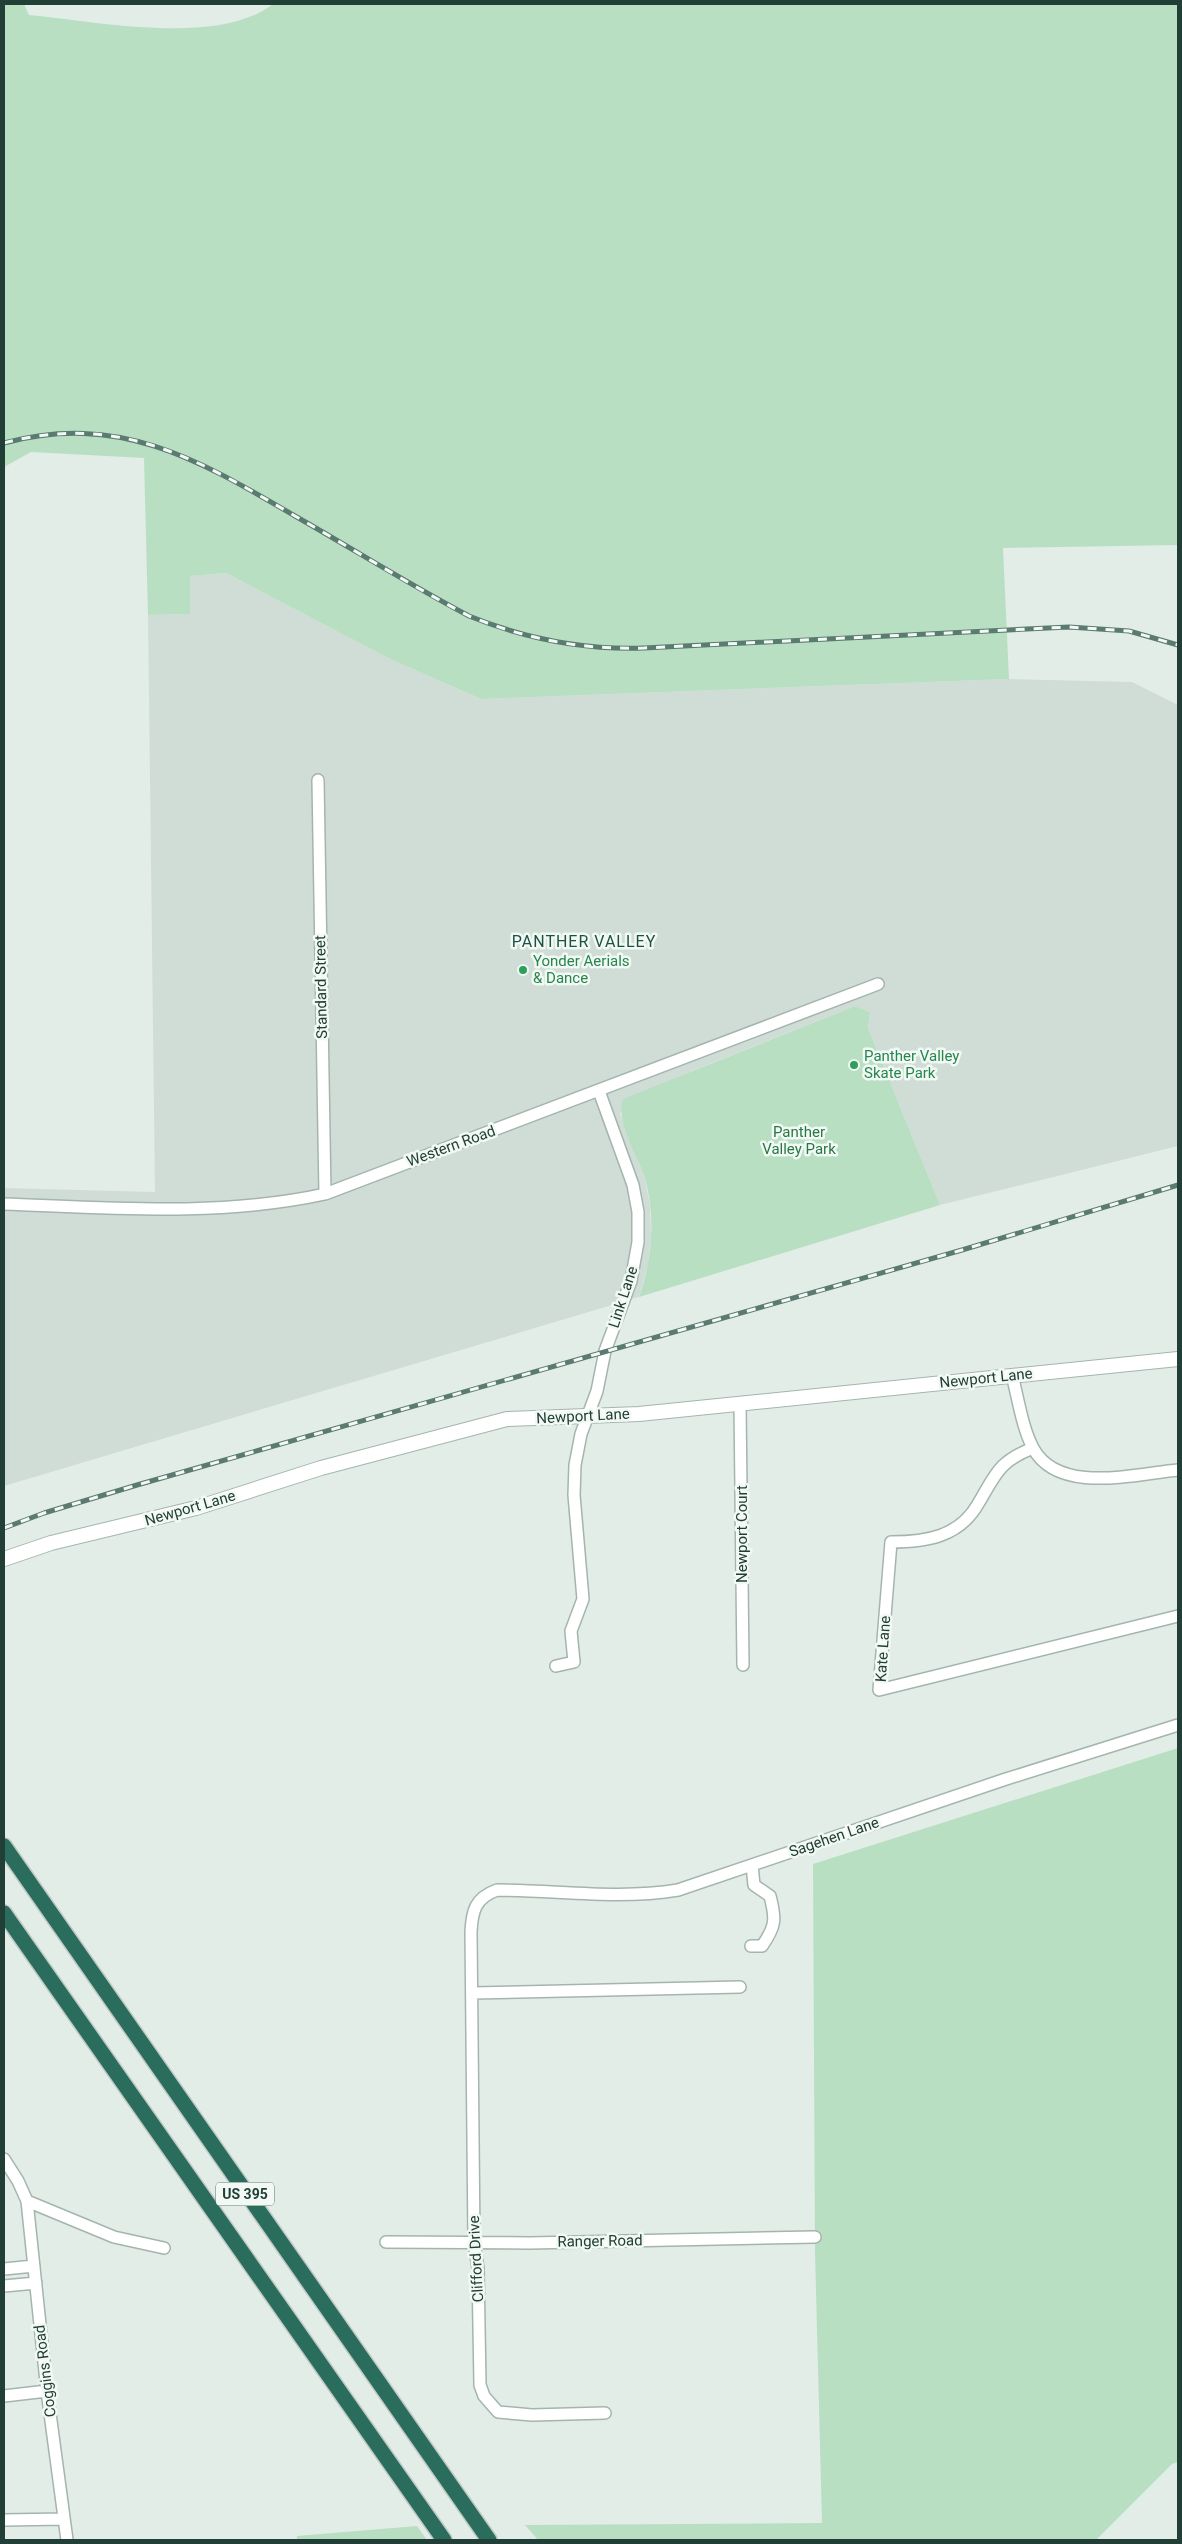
<svg xmlns="http://www.w3.org/2000/svg" width="1182" height="2544" viewBox="0 0 1182 2544" font-family="Roboto,sans-serif">
  <rect width="100%" height="100%" fill="#e2ede7"/>
  <path fill="#d0ddd6" d="M226,573l164,86 91,40 528,-20 123,3 46,23v441l-238,59 -72,-177 2,-16 -15,-6 -163,65 -72,42 25,67 5,25 1,31 -3,28 -9,33 -635,189v-298l151,4 -7,-577 42,-1v-38z"/>
  <path fill="#b9dfc2" d="M4,4h20l5,11c66,6 189,32 244,-11h905v541l-175,3 6,131 -528,20 -91,-40 -164,-86 -36,3v38l-42,1 -4,-157 -113,-6 -27,15z
    M855,1006l15,6 -2,16 72,177 -301,92c13,-37 17,-80 6,-118 -7,-22 -30,-59 -22,-80z
    M1178,1748v714l-6,2 -76,76h-558l-13,-15 297,-2 -7,-271 -2,-388z
    M417,2526l10,14h-130v-4z"/>
  <g fill="none" stroke-linecap="round" stroke-linejoin="round">
    <defs>
      <path id="minor" d="M318,780l7,414
        M4,1204c108,4 215,13 321,-10l553,-210
        M1012,1375c6,23 10,52 21,73 25,47 102,26 145,22
        M740,1404l3,261
        M1033,1448c-35,14 -37,26 -55,56 -19,33 -52,38 -87,38l-12,148 299,-74
        M556,1666l18,-4 -3,-31 12,-32 -9,-104 1,-30 6,-31 16,-43 8,-40 26,-70 7,-39v-30l-5,-27 -34,-94
        M751,1946h11c14,-20 14,-27 8,-50l-16,-11 -2,-20
        M472,1993l268,-6
        M4,2159l14,22 9,20 20,190 20,149
        M27,2201l87,36 50,11
        M386,2242l144,1 285,-6
        M4,2269l30,-3
        M4,2286l32,-3
        M4,2396l43,-5
        M605,2413l-73,2 -34,-3 -14,-16 -4,-11 -2,-117 -4,-26 -3,-310c1,-21 4,-34 26,-42 60,0 121,10 181,0l325,-110 175,-55
        M4,2520l60,-1"/>
      <path id="tertiary" d="M4,1559l47,-16 145,-35 125,-40 186,-49 132,-5 539,-55"/>
      <path id="motorway" d="M4,1846l485,694
        M4,1913l440,627"/>
    </defs>
    <use href="#minor" stroke="#a4b5ae" stroke-width="14"/>
    <use href="#tertiary" stroke="#a4b5ae" stroke-width="16"/>
    <use href="#motorway" stroke="#c1c9c7" stroke-width="18"/>
    <use href="#minor" stroke="#fff" stroke-width="11"/>
    <use href="#tertiary" stroke="#fff" stroke-width="14"/>
    <use href="#motorway" stroke="#2b6d5d" stroke-width="15"/>
    <defs>
      <path id="rail" d="M4,443c116,-31 195,17 291,73 58,33 115,69 174,100 57,23 113,34 175,32l425,-21 60,4 49,14
        M4,1528l40,-15 93,-28 825,-235 216,-65"/>
    </defs>
    <use href="#rail" stroke="#5b7a71" stroke-width="5"/>
    <use href="#rail" stroke="#f2f9f5" stroke-width="3" stroke-dasharray="9" stroke-linecap="butt"/>
  </g>
  <g fill="#2e9e5b" stroke="#f2f9f5" stroke-width="2">
    <circle cx="523" cy="970" r="5"/>
    <circle cx="854" cy="1065" r="5"/>
  </g>
  <g text-anchor="middle" stroke-width="5" stroke-linejoin="round" paint-order="stroke">
    <rect fill="#f2f9f5" stroke="#60776f" stroke-width="1" x="216" y="2182.5" width="58" height="23" rx="4"/>
    <g font-size="14" font-weight="bold" fill="#213f36">
      <text x="245" y="2199">US 395</text>
    </g>
    <g font-size="15" fill="#27864d" stroke="#f2f9f5" text-anchor="start">
      <text x="533" y="966">Yonder Aerials<tspan x="533" dy="17">&amp; Dance</tspan></text>
      <text x="864" y="1061">Panther Valley<tspan x="864" dy="17">Skate Park</tspan></text>
    </g>
    <g font-size="15" fill="#213f36" stroke="#f2f9f5">
      <text transform="translate(321 987) rotate(-91)" y="5">Standard Street</text>
      <text transform="translate(451 1146) rotate(-20)" y="5">Western Road</text>
      <text transform="translate(623 1297) rotate(-72)" y="5">Link Lane</text>
      <text transform="translate(986 1378) rotate(-6)" y="5">Newport Lane</text>
      <text transform="translate(583 1416) rotate(-3)" y="5">Newport Lane</text>
      <text transform="translate(190 1508) rotate(-16)" y="5">Newport Lane</text>
      <text transform="translate(742 1534) rotate(-90)" y="5">Newport Court</text>
      <text transform="translate(883 1649) rotate(-86)" y="5">Kate Lane</text>
      <text transform="translate(834 1837) rotate(-19)" y="5">Sagehen Lane</text>
      <text transform="translate(600 2241) rotate(-1)" y="5">Ranger Road</text>
      <text transform="translate(476 2259) rotate(-93)" y="5">Clifford Drive</text>
      <text transform="translate(45 2371) rotate(-97)" y="5">Coggins Road</text>
    </g>
    <g font-size="15" fill="#287845" stroke="#f2f9f5">
      <text x="799" y="1137">Panther<tspan x="799" dy="17">Valley Park</tspan></text>
    </g>
    <g font-size="16" letter-spacing="1" fill="#1b5243" stroke="#f2f9f5">
      <text x="584" y="947">PANTHER VALLEY</text>
    </g>
  </g>
  <rect width="1182" height="2544" fill="none" stroke="#213f36" stroke-width="10"/>
</svg>
